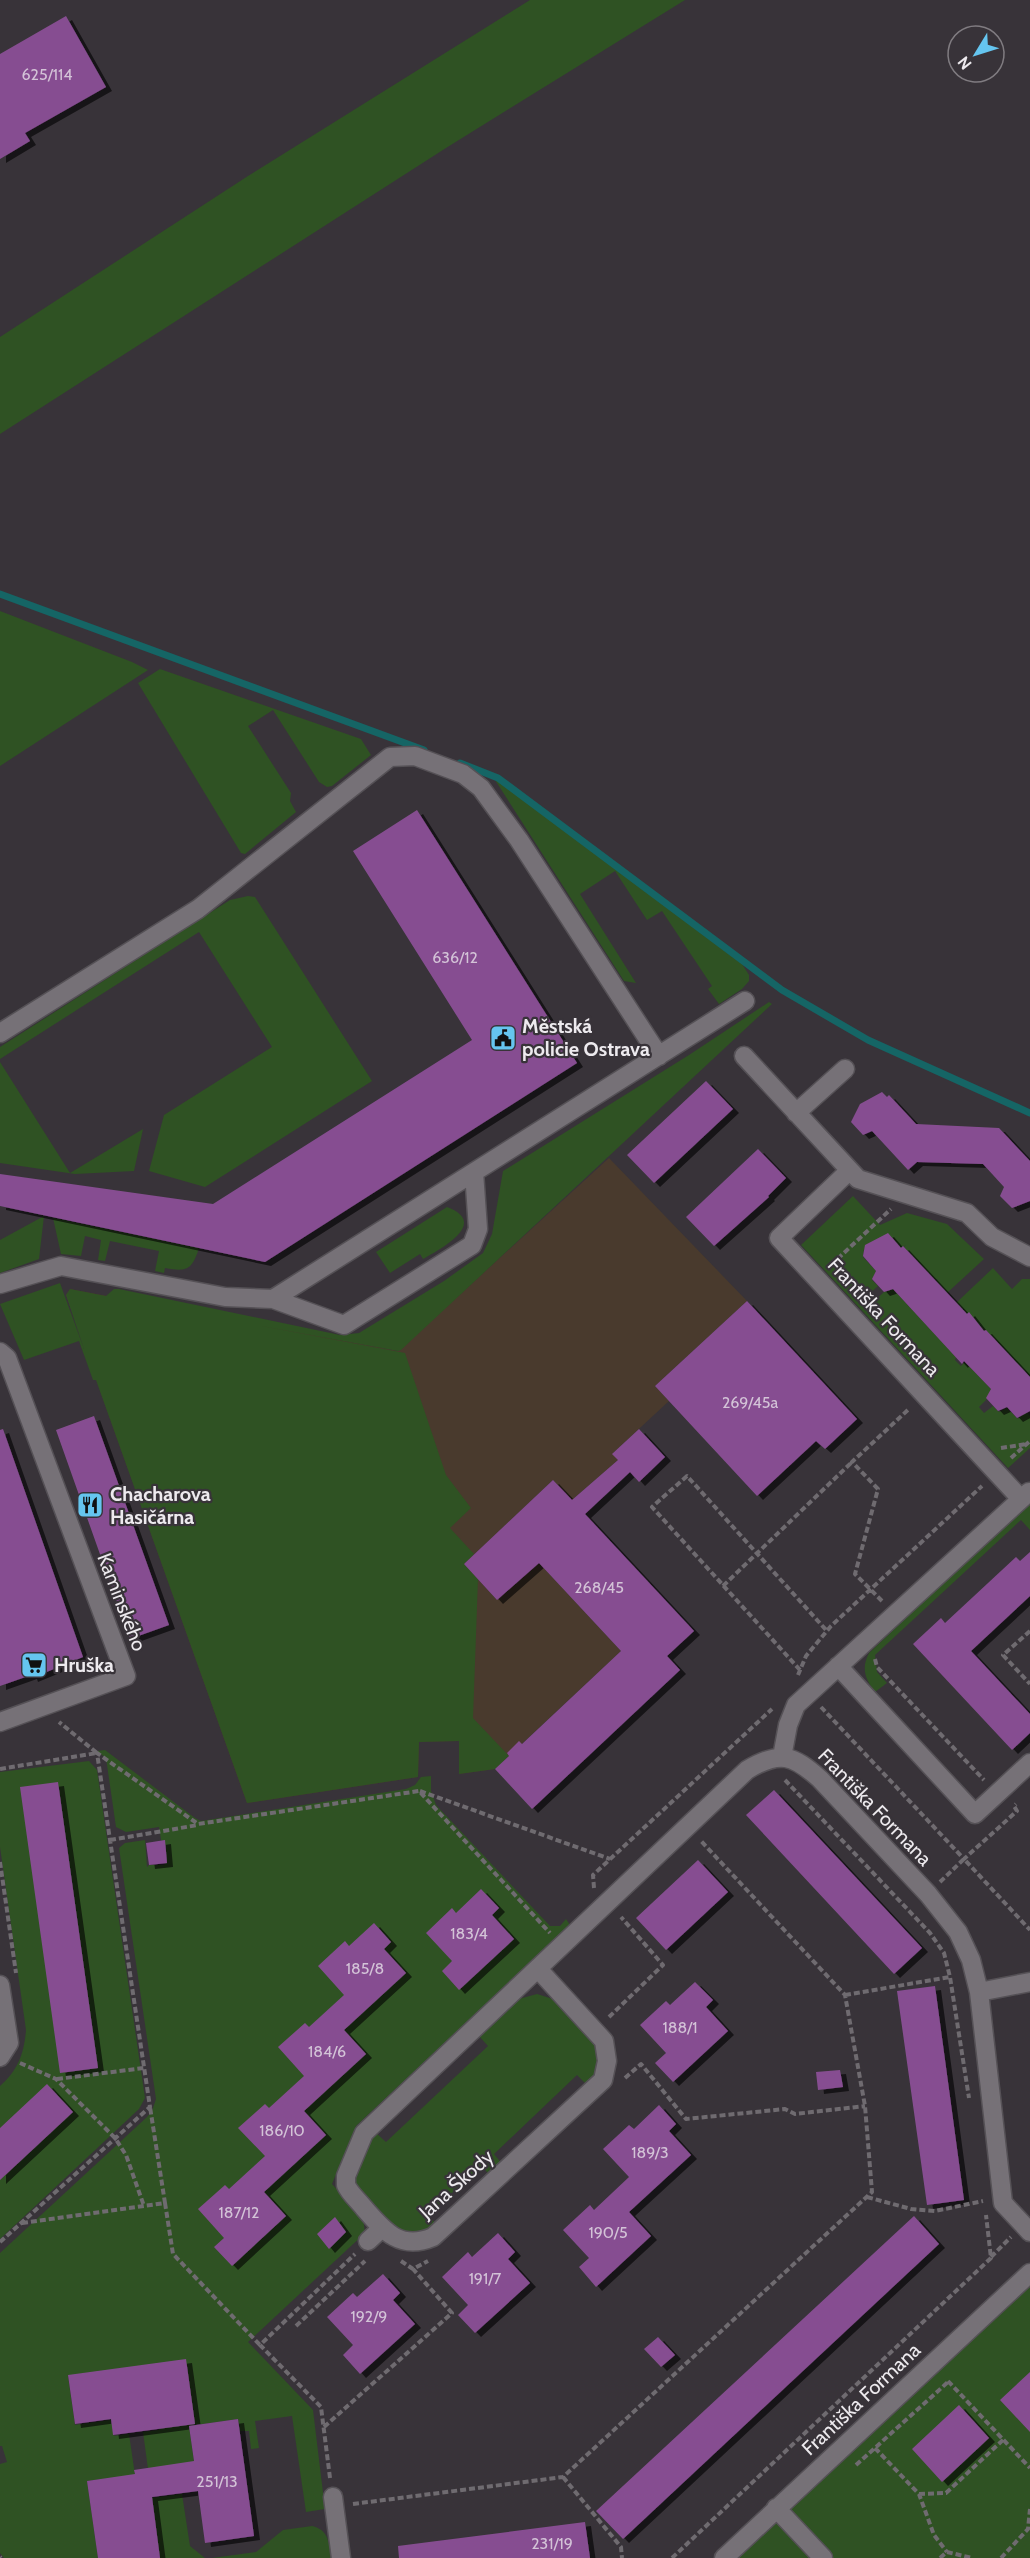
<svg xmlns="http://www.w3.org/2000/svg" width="1030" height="2558" viewBox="0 0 1030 2558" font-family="Cabin,sans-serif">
  <defs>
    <filter id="shadow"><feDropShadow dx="6" dy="4" stdDeviation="0" flood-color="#0009"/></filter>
  </defs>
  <rect width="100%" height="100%" fill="#383339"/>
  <path fill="#493a2d" d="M609,1158l138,143 -92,85 14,15 -56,52 5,7 -46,40 -19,-20 -89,84 33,36 42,-37 82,88 -126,118 -36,5v-33l-40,1 -1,35 -171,26 -181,-508 4,-6 328,62z"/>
  <path fill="#2f5223" d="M530,0h155l-239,148 -446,286v-97l248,-161z
    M0,611l132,51 16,8 -148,96z
    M160,669l201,70 10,16 -39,31 -5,1 -8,-5 -46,-72 -25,16 43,67 -1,8 6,11 -51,42 -4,-1 -103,-170z
    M495,780l4,1 243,183 7,11v6l-7,8 -23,15 -11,-15 4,-3 -50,-75 -15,9 -32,-49 -35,23 56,89 -12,-2z
    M248,896l7,1 117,184 -167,106 -56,-16 15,-56 108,-68 -73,-115 -199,127v-12l230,-147z
    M769,1002l3,2 -371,346 -3,1 -142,-26 149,28 41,122 25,33 -21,20 24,26 -10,10 14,15 -5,139 36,38 -14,13 -36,5v-33l-40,1 -1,35 -171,26 -151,-423h-3l-14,-39 -55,19 -24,-56 60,-21 24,66 -18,-54 4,-6 36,7 8,-7h5l221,46 19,-2 85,-52 39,-28 9,-19 11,-63 186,-116z
    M0,1062l70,111 73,-44 -9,42 -59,3 -75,-11z
    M853,1196l27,29 27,-12 40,11 37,35 -37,34 -11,-12 2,-2 -3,1 -31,-33 2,-2 -5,3 -13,-14 -24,15 -1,8 13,14 -4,9 6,6 -12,11 6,6 12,-11 9,-3 63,68 -1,3 6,6 4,-4 26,27 -4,10 -8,8 5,6 9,-7 6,6 8,-4 11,11 8,-8 4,5v32l-22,20 -207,-223z
    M447,1207c43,16 -7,42 -24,52l-3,-5 -30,19 -14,-21z
    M44,1216l-5,43 -39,14v-33z
    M53,1218l146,30c-7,22 -12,24 -34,20l-1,5 -9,-2 4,-20 -49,-10 -5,20 -7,-1 3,-20 -16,-4 -4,20 -20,-2z
    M993,1268l19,21 10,-10h8v99l-27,-30 1,-2 -3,2 -45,-45z
    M1030,1502v28l-9,-10 -146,135 2,17 10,11 -12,9c-10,-13 -14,-24 -6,-39z
    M105,1750l90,68 6,3 205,-32 9,-4 6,-8 10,-1v15l5,14 114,121h10l6,-7 4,6 -214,201 -24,58 31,34 2,15 -117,109 65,68 12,99 -19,3 -14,-96 -37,5 4,27 -8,1 -2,-18h-9l-2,-12 -49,7 5,36 -46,7 -5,-37 16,-2 -2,-16 -89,-38 7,49 36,-5 3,16 15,-2 6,41 -48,6 11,77h-94l-4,-5v-89l7,-2 -5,-16h-2v-193l147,-136 5,-6 4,-12 -37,-251 6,-5 20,-3 2,27 2,-2h16l-6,-38 -33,5 -10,-5 -10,-69 -9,-7z
    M89,1761l8,9 48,328 -6,11 -139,130v-153c18,-16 24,-32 26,-56l-26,-183v-75z
    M537,1994l16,5 41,43 5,12 -3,21 -8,11 -11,-11 -83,79 9,11 -12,11 -10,-10 -53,49 10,11c-7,5 -20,9 -28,7 -17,-3 -50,-37 -55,-53l3,-19 17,-29 11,10 102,-96 -10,-11 37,-35z
    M1030,2286v272h-294l292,-271z
    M182,2494l8,52 15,12h-45l-8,-60z
    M312,2526c17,4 17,17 19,32h-119l44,-6 27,-22z"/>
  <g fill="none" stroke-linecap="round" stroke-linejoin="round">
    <path stroke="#156565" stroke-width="7" d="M0,594l424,156
      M460,763l38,15 284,212 86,50 162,73"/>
  </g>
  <path fill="#864e91" filter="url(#shadow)" d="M66,16l40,71 -81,46 5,8 -30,18v-105z
    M417,810l160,253 -312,199 -265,-56v-32l213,30 259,-164 -119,-189z
    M706,1081l27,28 -79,74 -27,-28z
    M882,1092l5,5 2,-2 27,29 83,4 31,33v40l-18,7 -12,-12 4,-9 -21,-23 -66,-2 -9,8 -36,-39 -9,4 -12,-13 9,-18z
    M758,1149l28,29 -18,18 1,1 -55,49 -28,-29z
    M888,1233l13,15 2,-2 64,68 2,-2 15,19 2,-1 44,47v34l-13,7 -10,-11 -9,4 -12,-13 5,-9 -27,-28 -2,3 -69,-75 -9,3 -12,-13 4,-8 -13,-15 2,-11z
    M747,1301l110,118 -32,30 -9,-8 -59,55 -102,-110z
    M94,1416l75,209 -39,14 -74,-209z
    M3,1429l80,228 -51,21 -1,-3 -31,11v-256z
    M639,1429l26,28 -26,25 -9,-10 -45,42 109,117 -27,25 13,14 -148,139 -37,-40 14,-13 -2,-3 12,-12 3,3 99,-93 -82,-88 -42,37 -33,-36 89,-84 19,20 46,-40 -6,-6z
    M1030,1552v44l-59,55 59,63v19l-18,17 -99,-106 28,-26 4,5 71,-66 4,4z
    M58,1782l40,286 -38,5 -40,-286z
    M774,1790l148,158 -28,26 -148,-159z
    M165,1840l2,23 -18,2 -3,-22z
    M698,1860l30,32 -62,58 -30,-32z
    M481,1889l18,19 -7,7 22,24 -55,51 -17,-19 10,-10 -26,-28 26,-25 4,5z
    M374,1923l17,19 -7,7 22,24 -62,57 22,24 -62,57 22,24 -62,57 22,24 -54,50 -18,-19 10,-9 -26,-29 27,-24 4,4 36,-33 -27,-28 27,-24 4,4 35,-32 -26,-29 27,-24 4,4 35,-32 -26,-29 27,-25 4,5z
    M695,1982l18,18 -7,7 22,24 -55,51 -18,-19 11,-10 -26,-28 26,-24 4,4z
    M935,1986l29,214 -37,5 -30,-214z
    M840,2070l3,17 -25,3 -2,-18z
    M47,2084l26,28 -73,68v-52z
    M659,2105l17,19 -7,7 22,24 -62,57 22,24 -55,51 -17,-20 10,-9 -26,-28 27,-25 4,5 35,-33 -26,-28 26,-24 5,4z
    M914,2216l25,28 -316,295 -27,-28z
    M335,2217l11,15 -17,17 -12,-15z
    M498,2233l17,19 -7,7 22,24 -55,50 -17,-18 10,-10 -26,-28 26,-25 4,5z
    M383,2274l17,19 -7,7 22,24 -55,50 -17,-19 10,-10 -26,-28 26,-24 4,4z
    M658,2337l17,18 -14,12 -17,-18z
    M186,2359l9,65 -82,11 -2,-16 -36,5 -7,-49z
    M1030,2372v60l-30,-32z
    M959,2405l30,33 -47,44 -30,-33z
    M238,2419l16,117 -49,7 -7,-52 -46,6 8,61h-62l-11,-77 48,-7 -1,-4 60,-9 -5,-35z
    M585,2522l5,36h-191l-1,-12z"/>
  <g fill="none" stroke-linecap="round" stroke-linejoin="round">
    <defs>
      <path id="minor" d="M0,1033l198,-124 192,-152 25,-1 48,18 18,14 38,52 140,216
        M744,1056l114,123 109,34 25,24 38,20
        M796,1113l49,-44
        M849,1171l-70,67 242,261
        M0,1284l61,-18 164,31 48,2 472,-298
        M273,1299l71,26 128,-80 6,-16 -4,-57
        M0,1352l7,6 119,318 -126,46
        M838,1666l137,148 55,-51
        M782,1757l6,-32 8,-20 233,-213
        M539,1970l65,71 3,20 -4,19 -170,157c-33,14 -49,-6 -69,-29 -6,-8 -14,-14 -18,-23v-9l18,-43 383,-363c33,-20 46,-15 73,9l108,115 30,38 13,28 8,32 24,211 27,29
        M0,1985l9,58 -9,14
        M979,1992l51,-10
        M368,2241l14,-13
        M333,2497l8,61
        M776,2508l47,50
        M724,2558l306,-285"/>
    </defs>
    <use href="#minor" stroke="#555156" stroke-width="21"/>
    <path stroke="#6f6b70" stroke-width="4" stroke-dasharray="6 3" stroke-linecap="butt" d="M831,1265l60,-56
      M1001,1448l26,-4
      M1011,1458l19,-17
      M723,1586l129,-124
      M882,1601l-27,-27 23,-85 -26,-27 58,-54
      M1030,1631l-27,24 27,29
      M875,1659l2,8 107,113
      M800,1670l-148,-163 35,-31 140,155
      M798,1675l8,-19 25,-30 151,-140
      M821,1707l143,152 53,-48 -3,-5 2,-2
      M0,1769l97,-16 -38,-31
      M785,1780l145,153 14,20 6,24 19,121
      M420,1791l190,68
      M110,1840l88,-15
      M0,1862l16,111
      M940,1882l24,-23 66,71
      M594,1888l-1,-13 179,-166
      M845,1995l105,-18
      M609,2017l54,-52 -42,-48
      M20,2063l36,16 59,59 11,17 18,51
      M625,2078l16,-14 45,55 99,-10 10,5 70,-8
      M57,2079l87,-11
      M867,2197l44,12 24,2 48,-10
      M165,2203l8,51 87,91
      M22,2223l143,-20 -15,-96
      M0,2242l150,-135 -53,-354 101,71 221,-33 131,142
      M991,2257l20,-20
      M401,2261l12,8 15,-8
      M296,2326l69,-65
      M948,2381l82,87
      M324,2427l128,-114 -39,-44
      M875,2448l44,46 15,41 13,17
      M856,2465l92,-83
      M563,2477l58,70 1,11
      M330,2478l-9,-71 -61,-62 95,-91
      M919,2494l27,-1 58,-54
      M353,2504l210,-27 309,-285 -7,-86 -20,-111 -144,-154
      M0,2557l1,1
      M672,2558l319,-300 -5,-43
      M940,2558l7,-6 25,6
      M1001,2558l27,-29 2,-20"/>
    <use href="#minor" stroke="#767177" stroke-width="18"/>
  </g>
  <defs>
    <symbol id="civic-square" viewBox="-11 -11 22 22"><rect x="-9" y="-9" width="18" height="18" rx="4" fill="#65c5ef" stroke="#383339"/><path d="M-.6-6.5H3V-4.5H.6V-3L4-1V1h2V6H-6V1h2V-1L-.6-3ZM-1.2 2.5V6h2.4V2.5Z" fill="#111"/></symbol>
    <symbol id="restaurant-square" viewBox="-11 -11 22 22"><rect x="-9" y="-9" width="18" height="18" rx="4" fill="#65c5ef" stroke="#383339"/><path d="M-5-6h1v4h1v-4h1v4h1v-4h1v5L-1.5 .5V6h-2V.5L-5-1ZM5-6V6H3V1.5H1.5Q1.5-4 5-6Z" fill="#111"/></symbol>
    <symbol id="supermarket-square" viewBox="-11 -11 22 22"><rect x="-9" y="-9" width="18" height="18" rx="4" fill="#65c5ef" stroke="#383339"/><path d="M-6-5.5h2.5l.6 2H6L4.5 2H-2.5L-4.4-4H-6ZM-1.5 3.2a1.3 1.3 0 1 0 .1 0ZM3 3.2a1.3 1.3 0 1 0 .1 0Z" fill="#111"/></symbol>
  </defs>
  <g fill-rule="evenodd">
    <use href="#civic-square" x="488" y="1023" width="30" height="30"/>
    <use href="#restaurant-square" x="75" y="1490" width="30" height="30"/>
    <use href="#supermarket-square" x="19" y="1650" width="30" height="30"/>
  </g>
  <g text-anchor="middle" stroke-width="4.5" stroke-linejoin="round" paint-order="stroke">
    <g font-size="16" fill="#d3c3d7">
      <text x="47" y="80">625/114</text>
      <text x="455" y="963">636/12</text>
      <text x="750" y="1408">269/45a</text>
      <text x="599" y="1593">268/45</text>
      <text x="469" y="1939">183/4</text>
      <text x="365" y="1974">185/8</text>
      <text x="680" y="2033">188/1</text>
      <text x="327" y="2057">184/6</text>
      <text x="282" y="2136">186/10</text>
      <text x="650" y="2158">189/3</text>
      <text x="239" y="2218">187/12</text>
      <text x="608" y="2238">190/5</text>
      <text x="485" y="2284">191/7</text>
      <text x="369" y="2322">192/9</text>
      <text x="217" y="2487">251/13</text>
      <text x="552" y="2549">231/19</text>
    </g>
    <g font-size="20" font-weight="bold" fill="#edeaee" stroke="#383339" text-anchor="start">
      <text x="522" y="1033">Městská<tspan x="522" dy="23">policie Ostrava</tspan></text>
      <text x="110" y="1501">Chacharova<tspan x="110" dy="23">Hasičárna</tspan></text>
      <text x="54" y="1672">Hruška</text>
    </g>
    <g font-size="20" fill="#edeaee" stroke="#383339">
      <text transform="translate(884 1317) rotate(47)" y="7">Františka Formana</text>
      <text transform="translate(122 1602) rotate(69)" y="7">Kaminského</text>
      <text transform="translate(875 1807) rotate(46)" y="7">Františka Formana</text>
      <text transform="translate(456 2184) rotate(-42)" y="7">Jana Škody</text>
      <text transform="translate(861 2399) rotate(-43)" y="7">Františka Formana</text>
    </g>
  </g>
  <g transform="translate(976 54) rotate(232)"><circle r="28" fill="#383339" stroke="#807c81" stroke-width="1.5"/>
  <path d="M0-4.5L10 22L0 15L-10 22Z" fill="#65c5ef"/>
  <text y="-9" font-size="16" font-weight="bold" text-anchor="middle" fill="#edeaee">N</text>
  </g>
</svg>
